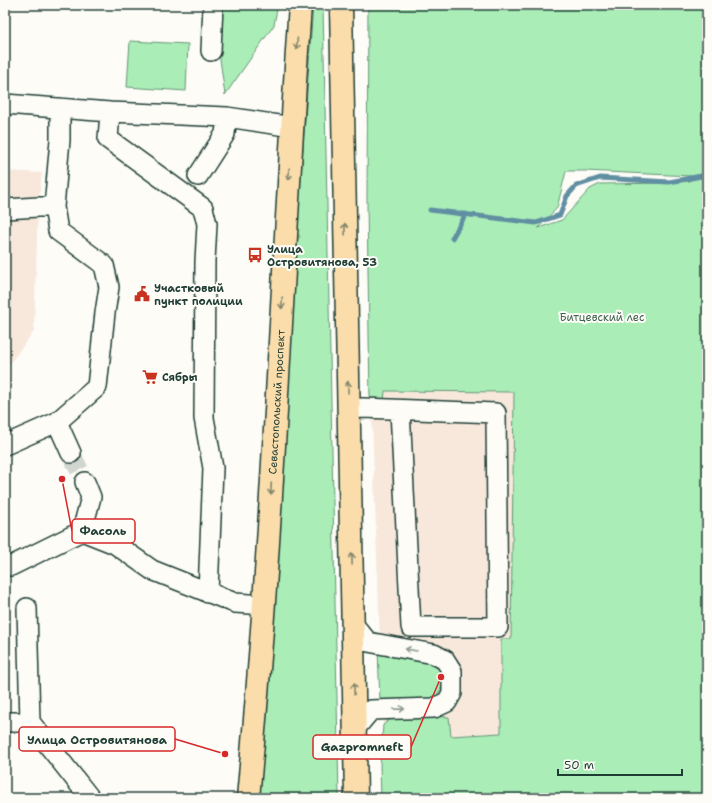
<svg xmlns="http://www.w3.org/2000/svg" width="712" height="803" viewBox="0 0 712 803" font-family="'Shantell Sans',sans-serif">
  <rect width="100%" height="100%" fill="#fdfcf7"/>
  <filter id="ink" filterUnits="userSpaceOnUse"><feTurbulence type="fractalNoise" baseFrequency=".025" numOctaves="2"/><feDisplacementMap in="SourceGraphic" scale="8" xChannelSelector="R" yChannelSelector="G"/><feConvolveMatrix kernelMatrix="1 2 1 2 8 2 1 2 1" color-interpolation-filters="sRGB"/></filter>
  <g filter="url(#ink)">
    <path fill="#f7e8db" d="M5,171l37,2 -4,34 -4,124 -29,39z
      M385,391l129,1 -3,247h-10v94l-51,3 -1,-19 -57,1 -9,7 -11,-306 -2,-18z"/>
    <path fill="#aaedb7" stroke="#649576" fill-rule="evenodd" d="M221,5h55l1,4 -3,16 -49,70 -6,-43z
      M313,5l10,1 16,792h-80l38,-560h2l1,-2 -3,-1z
      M368,5h339v793h-326l-1,-32 3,-41 9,-7 35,-2 22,1 2,19 50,-3v-94h10l3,-247 -129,-1 -1,10h-14l-3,-199zM566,171h19l106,5 -1,5 -21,2 -69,1 -10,5 -28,31 -24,8 19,-20z
      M130,41l58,3 -2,47 -59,-4z
      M378,650l51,10 12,10 2,15 -7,12 -7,6 -49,-2z"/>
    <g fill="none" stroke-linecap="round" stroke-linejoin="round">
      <path stroke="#608fa2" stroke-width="5" d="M430,210l106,13 24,-8 7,-19 9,-10 24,-8 69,4 38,-7
        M452,238l14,-24"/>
      <path stroke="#d1d6d0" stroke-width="19" stroke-dasharray="19 10" stroke-linecap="butt" d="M71,453l14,29"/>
      <defs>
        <path id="minor" d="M211,51l2,-46
          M5,104l105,8 117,5 65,10
          M110,112l-2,27 95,69 4,16 -2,37 -1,157 9,50 -5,125
          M198,176l27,-42 2,-17
          M5,209l33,-2h16
          M349,409l14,-1 133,5 2,214h-87l-11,-217
          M57,422l40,-35 8,-74 4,-26 -5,-22 -46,-34 -4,-24 6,-67v-32
          M5,445l52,-23 14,31
          M82,531l9,-34 -6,-15
          M5,566h6l71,-35 33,13 37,26 83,33 29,2
          M27,608l3,114
          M353,624l15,18 66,12 11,6 7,11v22l-5,9 -13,6 -63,2 -16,19
          M5,722h25l60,76"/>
        <g id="major">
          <path d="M341,5l15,793"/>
          <path id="s1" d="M248,798c25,-264 34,-529 52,-793"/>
        </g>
      </defs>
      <use href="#minor" stroke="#1f3d34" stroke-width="22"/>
      <use href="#major" stroke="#1f3d34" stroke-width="25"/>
      <use href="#minor" stroke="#fdfcf7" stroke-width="19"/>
      <use href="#major" stroke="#faddab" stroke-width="22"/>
    </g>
    <defs><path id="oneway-shaft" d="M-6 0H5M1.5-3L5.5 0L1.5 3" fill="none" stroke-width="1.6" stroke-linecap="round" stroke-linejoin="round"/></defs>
    <g stroke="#82856a">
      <use href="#oneway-shaft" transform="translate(297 44) rotate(94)"/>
      <use href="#oneway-shaft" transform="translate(289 174) rotate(93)"/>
      <use href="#oneway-shaft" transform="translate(345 229) rotate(-91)"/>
      <use href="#oneway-shaft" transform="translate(282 303) rotate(93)"/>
      <use href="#oneway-shaft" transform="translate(348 387) rotate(-91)"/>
      <use href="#oneway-shaft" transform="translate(271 489) rotate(93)"/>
      <use href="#oneway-shaft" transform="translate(352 559) rotate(-91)"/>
      <use href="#oneway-shaft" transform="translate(354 689) rotate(-91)"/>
    </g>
    <g stroke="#8e9c96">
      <use href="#oneway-shaft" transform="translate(411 650) rotate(-170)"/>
      <use href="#oneway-shaft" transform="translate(399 709) rotate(-2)"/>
    </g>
  </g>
  <defs>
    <symbol id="bus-bare" viewBox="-9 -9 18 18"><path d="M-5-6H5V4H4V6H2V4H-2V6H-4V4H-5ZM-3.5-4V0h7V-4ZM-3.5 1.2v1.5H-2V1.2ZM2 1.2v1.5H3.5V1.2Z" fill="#c8321e" stroke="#fdfcf7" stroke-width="2.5" paint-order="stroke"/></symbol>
    <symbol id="civic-bare" viewBox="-9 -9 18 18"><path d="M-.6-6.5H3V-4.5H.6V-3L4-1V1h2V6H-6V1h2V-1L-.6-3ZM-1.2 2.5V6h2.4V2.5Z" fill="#c8321e" stroke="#fdfcf7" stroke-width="2.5" paint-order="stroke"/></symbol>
    <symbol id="supermarket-bare" viewBox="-9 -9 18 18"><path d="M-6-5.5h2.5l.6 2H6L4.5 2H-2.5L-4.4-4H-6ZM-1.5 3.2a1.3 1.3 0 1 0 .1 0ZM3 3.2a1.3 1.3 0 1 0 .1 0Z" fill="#c8321e" stroke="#fdfcf7" stroke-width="2.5" paint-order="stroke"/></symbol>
  </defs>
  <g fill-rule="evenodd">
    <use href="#bus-bare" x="244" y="244" width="22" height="22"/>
    <use href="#civic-bare" x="131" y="283" width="22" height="22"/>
    <use href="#supermarket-bare" x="139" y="366" width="22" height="22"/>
  </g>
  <g text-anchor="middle" stroke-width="4" stroke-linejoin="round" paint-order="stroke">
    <g font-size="11" font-weight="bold" fill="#1f3d34" stroke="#fdfcf7" text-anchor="start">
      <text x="267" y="253">Улица<tspan x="267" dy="13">Островитянова, 53</tspan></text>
      <text x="154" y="292">Участковый<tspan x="154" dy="13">пункт полиции</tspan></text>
      <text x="162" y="381">Сябры</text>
    </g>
    <g font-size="11" fill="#3b604e" stroke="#fdfcf7">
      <text x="602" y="321">Битцевский лес</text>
    </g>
    <g font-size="11" fill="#1f3d34" stroke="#fdfcf7">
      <text dy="4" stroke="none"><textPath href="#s1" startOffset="397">Севастопольский проспект</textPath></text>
    </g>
  </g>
  <path fill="none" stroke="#d62828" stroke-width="1.5" d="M62 479L72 531M225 754L175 739M441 677L411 747"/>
  <g fill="#d62828" stroke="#fdfcf7" stroke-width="1.5">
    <circle cx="62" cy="479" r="4"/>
    <circle cx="225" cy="754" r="4"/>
    <circle cx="441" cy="677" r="4"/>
  </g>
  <g fill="#fdfcf7" stroke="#d62828" stroke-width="1.5">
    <rect x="72" y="519" width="63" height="24" rx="4"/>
    <rect x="19" y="727" width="156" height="24" rx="4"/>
    <rect x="313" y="735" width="98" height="24" rx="4"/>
  </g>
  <g font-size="12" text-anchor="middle" font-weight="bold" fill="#1f3d34">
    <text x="103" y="535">Фасоль</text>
    <text x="97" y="744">Улица Островитянова</text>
    <text x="362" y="751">Gazpromneft</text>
  </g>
  <rect width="712" height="803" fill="none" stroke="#fdfcf7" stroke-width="20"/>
  <rect x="10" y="10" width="692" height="783" fill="none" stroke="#1f3d34" stroke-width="1.5" filter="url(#ink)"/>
  <path d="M558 769v6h124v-6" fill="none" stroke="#1f3d34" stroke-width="2"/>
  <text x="564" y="769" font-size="12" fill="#1f3d34" stroke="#fdfcf7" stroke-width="3" paint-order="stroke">50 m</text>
</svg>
